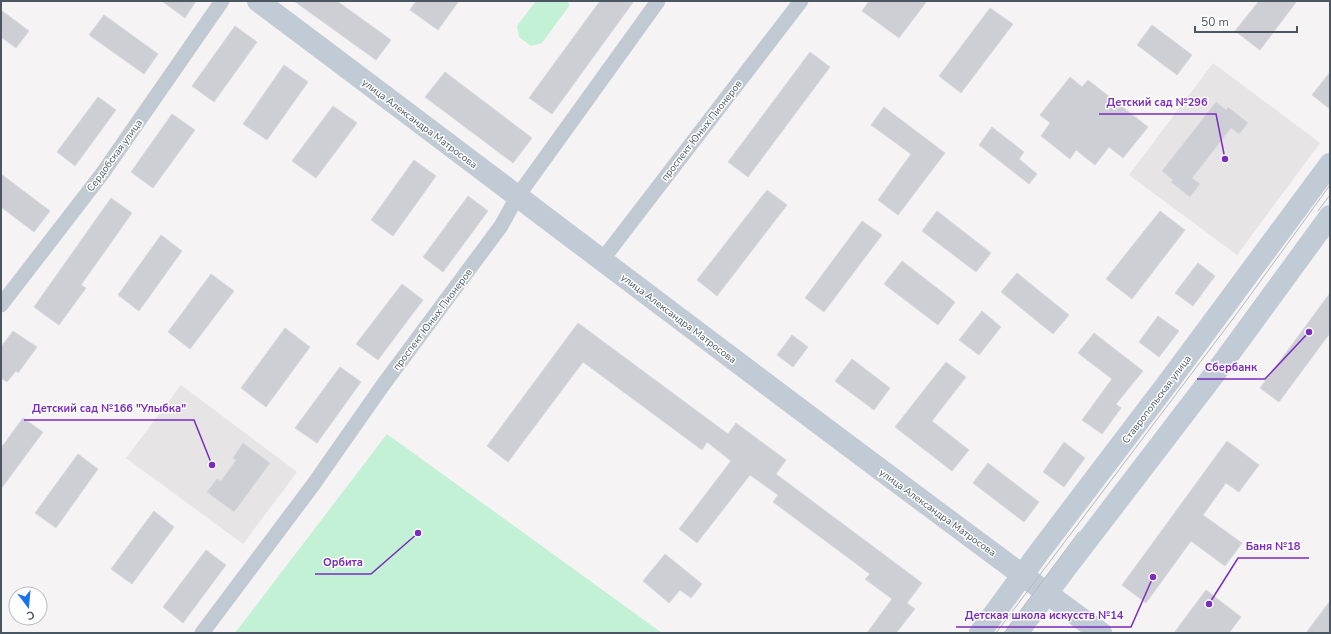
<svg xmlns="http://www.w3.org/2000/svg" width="1331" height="634" viewBox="0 0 1331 634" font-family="'Nunito Sans',sans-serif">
  <rect width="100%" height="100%" fill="#f5f3f3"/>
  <path fill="#e6e4e5" d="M1213,63l107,80 -83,112 -108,-80z
    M181,385l116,87 -54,72 -117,-86z"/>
  <path fill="#c3f1d5" d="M536,1h32l1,5 -27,37 -11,3 -12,-9 -2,-11z
    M387,434l275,199h-427z"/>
  <path fill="#cdcfd5" stroke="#d7d9de" d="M162,1h34l-11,17z
    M294,1h43l54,39 -15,20z
    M416,1h43l-21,29 -28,-20z
    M600,1h34l-82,113 -23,-16z
    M869,1h58l-28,37 -37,-27z
    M1259,1h38l-37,49 -25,-19z
    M990,8l23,16 -52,69 -22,-17z
    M1,10l28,21 -13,17 -15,-11z
    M104,15l54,39 -14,20 -55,-39z
    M1152,25l40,30 -15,20 -40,-30z
    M235,26l22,16 -43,60 -22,-16z
    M810,52l20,15 -82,110 -20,-15z
    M284,65l24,17 -41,58 -24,-16z
    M445,72l87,66 -19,25 -88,-66z
    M1330,72v37l-18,-14z
    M1070,77l12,10 6,-7 60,47 -25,31 -14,-11 -14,18 -19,-15 -6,9 -29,-23 9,-13 -10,-8z
    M98,97l18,13 -41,56 -18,-14z
    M1216,102l10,8 2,-3 20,16 -9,11 -8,-6 -39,50 8,6 -10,13 -19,-15 2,-2 -11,-9z
    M333,106l24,17 -41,55 -24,-17z
    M884,107l61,46 -47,62 -20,-15 33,-46 -40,-29z
    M172,114l23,16 -42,58 -22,-16z
    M992,127l32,25 -5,7 18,15 -8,10 -50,-39z
    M414,160l22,16 -43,60 -22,-16z
    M1,174l49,37 -16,21 -33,-25z
    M767,190l20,15 -70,91 -20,-16z
    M468,196l20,15 -45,61 -20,-15z
    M111,198l21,15 -51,72 5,3 -27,37 -25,-18z
    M937,211l54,42 -15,19 -54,-41z
    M1160,211l25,19 -53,69 -26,-20z
    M862,221l20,14 -58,77 -19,-14z
    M161,235l21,16 -43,60 -21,-16z
    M902,261l53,41 -17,23 -54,-41z
    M1198,263l17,13 -22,30 -18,-13z
    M1017,273l52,42 -16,19 -52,-42z
    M211,274l23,17 -44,58 -22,-17z
    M402,284l21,16 -45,60 -22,-16z
    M1330,293v40l-51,69 -19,-14z
    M982,311l19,16 -22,28 -20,-15z
    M1158,316l21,15 -20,26 -20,-15z
    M578,323l150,111 8,-11 50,37 -10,14 146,109 -15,20 8,6 -19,24h-29l25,-34 -27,-20 5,-5 -97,-72 5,-7 -28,-20 -53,68 -18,-14 52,-68 -24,-19 -5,8 -119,-88 -75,100 -21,-16z
    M285,328l25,19 -44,60 -25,-19z
    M13,331l24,16 -19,26 -2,-2 -9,11 -6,-4v-31z
    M1094,333l49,38 -27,33 5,4 -19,26 -20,-14 30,-41 -34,-26z
    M792,335l16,12 -15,20 -16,-12z
    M852,359l38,29 -16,22 -39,-29z
    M946,362l20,15 -34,44 37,29 -17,21 -57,-44z
    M340,367l21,15 -44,61 -22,-15z
    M23,418l20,14 -42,57v-41z
    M1227,441l32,24 -20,27 -13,-9 -23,32 39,28 -17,23 -34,-25 -45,62 -24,-18z
    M1064,442l21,16 -21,29 -21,-15z
    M243,443l27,20 -36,49 -27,-20 10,-13 4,2 15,-21 -3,-2z
    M78,454l20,15 -42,59 -21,-15z
    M988,463l51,39 -15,20 -51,-39z
    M154,511l20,16 -42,57 -21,-15z
    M206,550l20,15 -43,58 -20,-16z
    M665,554l37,30 -11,14 -11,-8 -11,13 -26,-22z
    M1206,590l35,27 -12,16h-55z
    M1330,601v32h-24z"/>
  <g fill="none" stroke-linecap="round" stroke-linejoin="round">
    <path stroke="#c1cad2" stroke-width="15" d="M602,260l199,-259
      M1,305l101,-131 120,-173
      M202,633l111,-148 70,-100 118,-159 16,-29 141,-196"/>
    <path stroke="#c1cbd6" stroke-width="22" d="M258,1c281,210 560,425 843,632
      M980,633l60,-82 130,-171 160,-216
      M1017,633l49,-65 150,-196 114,-156"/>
    <path stroke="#b5b8bd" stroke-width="1" d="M1318,211l12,-16
      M996,633l242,-321 92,-127
      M1004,633l75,-101"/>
  </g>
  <g text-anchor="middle" stroke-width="3" stroke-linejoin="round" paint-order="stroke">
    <g font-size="10" fill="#4a5661" stroke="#fff">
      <text transform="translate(420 123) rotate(37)" y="4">улица Александра Матросова</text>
      <text transform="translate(701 130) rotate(-52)" y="4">проспект Юных Пионеров</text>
      <text transform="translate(114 155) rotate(-54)" y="4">Сердобская улица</text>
      <text transform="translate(679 318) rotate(37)" y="4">улица Александра Матросова</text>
      <text transform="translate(432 319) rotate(-53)" y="4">проспект Юных Пионеров</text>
      <text transform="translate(1156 399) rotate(-53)" y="4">Ставропольская улица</text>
      <text transform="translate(938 512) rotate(36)" y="4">улица Александра Матросова</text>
    </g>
  </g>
  <path fill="none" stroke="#7b2cbf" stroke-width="1.5" d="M1225 159L1216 114H1099M1309 332L1265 379H1197M212 465L194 420H24M1209 604L1238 558H1309M418 533L371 574H315M1153 577L1131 627H956"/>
  <g fill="#7b2cbf" stroke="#fff" stroke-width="1.5">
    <circle cx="1225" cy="159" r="4"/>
    <circle cx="1309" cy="332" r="4"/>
    <circle cx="212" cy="465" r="4"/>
    <circle cx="1209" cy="604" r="4"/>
    <circle cx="418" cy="533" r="4"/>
    <circle cx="1153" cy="577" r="4"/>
  </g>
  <g font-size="11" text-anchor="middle" font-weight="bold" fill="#7b2cbf" stroke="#fff" stroke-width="3" stroke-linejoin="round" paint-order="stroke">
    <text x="1157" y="106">Детский сад №296</text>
    <text x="1231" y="371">Сбербанк</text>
    <text x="109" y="412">Детский сад №166 "Улыбка"</text>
    <text x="1273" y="550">Баня №18</text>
    <text x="343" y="566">Орбита</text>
    <text x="1044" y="619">Детская школа искусств №14</text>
  </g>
  <rect width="1331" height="634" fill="none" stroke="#4a5661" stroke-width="4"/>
  <g transform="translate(28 606) rotate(164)"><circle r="19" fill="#ffffff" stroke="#b7bbc0"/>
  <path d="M0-3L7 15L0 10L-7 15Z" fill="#1a73e8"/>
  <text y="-6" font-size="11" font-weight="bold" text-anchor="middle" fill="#4a5661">С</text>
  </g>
  <path d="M1195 26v6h102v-6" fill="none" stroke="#4a5661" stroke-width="2"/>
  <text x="1201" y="26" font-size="12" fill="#4a5661" stroke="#ffffff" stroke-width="3" paint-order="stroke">50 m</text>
</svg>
